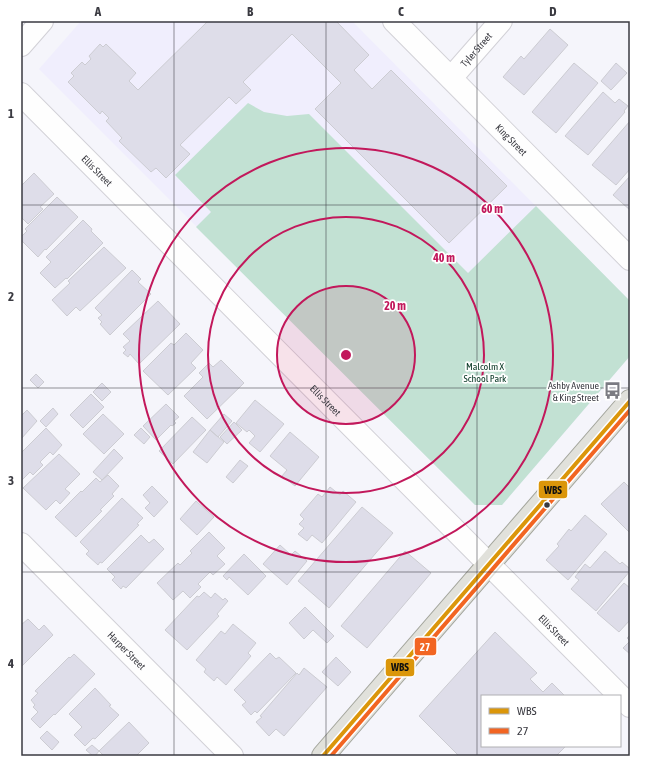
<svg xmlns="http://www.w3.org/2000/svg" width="651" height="777" viewBox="0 0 651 777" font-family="'Asap Condensed',sans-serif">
  <rect width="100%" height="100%" fill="#f5f5fb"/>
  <path fill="#f0eefd" d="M81,21h271l278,280v55l-128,149h-27l-436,-436z"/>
  <path fill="#c2e1d3" d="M248,103l16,9 23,4 22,-2 159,159 68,-67 94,95v55l-128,149h-27l-279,-278 15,-15 -36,-37z"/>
  <path fill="#dedde9" stroke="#ccccd2" d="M208,21h128l33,34 -15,15 18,19 19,-19 116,116 -58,57 -134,-134 26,-26 -49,-49 -49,48 8,8 -15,14 -7,-7 -49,48 10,9 -24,24 -10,-10 -5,4 -32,-31 3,-3 -16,-17 3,-3 -7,-7 -2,3 -32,-32 6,-6 -3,-3 11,-11 3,3 6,-6 -2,-3 11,-12 3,3 3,-3 30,29 -7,8 9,9z
    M550,29l18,16 -44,50 -21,-18 18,-21 3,3z
    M574,63l24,20 -42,50 -24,-21z
    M616,63l11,10 -16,17 -10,-9z
    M603,92l12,11 4,-4 9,7 -4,5 1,1 -37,43 -23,-19z
    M630,121v48l-14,16 -24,-20z
    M34,173l20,21 -14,13 3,2 -15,15 -7,-7v-31z
    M630,176v34l-17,-15z
    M57,197l21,20 -32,33 -1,-1 -7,8 -17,-17v-3l6,-6 -2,-2z
    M83,220l9,9 -1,2 12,12 -36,36 -1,-1 -11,10 -15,-15 11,-11 -5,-5z
    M104,247l22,21 -46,43 -4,-4 -9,9 -15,-16 18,-17 -2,-2z
    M132,270l9,9 -3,3 13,12 -41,41 -10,-11 2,-2 -4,-4 4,-3 -7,-7z
    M158,301l22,23 -41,40 -9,-10 -2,3 -5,-4 3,-3 -3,-3 7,-6 -7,-7z
    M186,333l17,17 -12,13 5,5 -28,27 -25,-24 28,-28 3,2z
    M221,360l23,23 -37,36 -23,-23 19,-19 -4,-4 10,-10 4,4z
    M36,374l8,8 -6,6 -8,-8z
    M102,383l9,9 -9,9 -9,-9z
    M91,394l13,13 -21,21 -13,-13z
    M255,400l29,24 -24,28 -11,-9 6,-7 -6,-6 -2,2 -11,-9z
    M166,404l13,13 -5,4 2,2 -4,3 -1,-1 -15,15 -13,-14z
    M53,408l5,6 -12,13 -6,-6z
    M27,410l10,11 -16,18v-23z
    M103,414l21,20 -20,20 -21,-20z
    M224,414l8,7 -14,16 -8,-7z
    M192,417l14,13 -33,34 -14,-13z
    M234,422l8,8 -15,14 -7,-7z
    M46,428l16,17 -9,10 -3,-3 -10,10 3,3 -10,10 -3,-3 -9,9v-28z
    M141,428l9,9 -6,7 -10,-9z
    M210,430l14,12 -17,21 -14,-11z
    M290,432l29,25 -24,29 -13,-10 5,-6 -17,-14z
    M114,449l9,9 -21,22 -9,-8z
    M59,454l21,20 -15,15 5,4 -10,11 -4,-4 -10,10 -23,-22z
    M240,460l8,6 -15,17 -7,-6z
    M108,475l11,11 -7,8 2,2 -14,14 2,1 -26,26 -21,-20 26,-26 1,1 14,-14 4,4z
    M624,482l6,6v45l-29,-29z
    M152,486l16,16 -14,15 -9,-9 5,-5 -7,-8z
    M330,487l10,8 3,-4 13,11 -34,41 -10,-8 -5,6 -9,-7 6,-6 -5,-4 5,-5 -4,-4 18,-21 4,3z
    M122,498l21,20 -6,6 2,1 -37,38 -2,-1 -2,3 -12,-11 3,-3 -9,-9z
    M196,501l18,16 -17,18 -17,-16z
    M362,507l31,26 -64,75 -31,-27z
    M585,515l22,19 -39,46 -22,-20 13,-14 -2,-2 12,-15 2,2z
    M209,532l16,16 -8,8 8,8 -12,11 -3,-3 -12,12 3,3 -11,11 -7,-7 -10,9 -16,-17 21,-20 2,2 12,-12 -2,-2z
    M141,535l8,8 5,-4 10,10 -38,39 -3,-2 -2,3 -9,-9 3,-3 -8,-8z
    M280,545l11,10 4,-4 12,10 -20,24 -24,-21z
    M405,551l26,22 -64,75 -26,-22z
    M605,551l15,13 2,-2 8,7v2l-34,40 -25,-22 8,-9 -4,-3 10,-13 5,4z
    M244,554l22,22 -18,19 -19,-18 -2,3 -4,-4z
    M624,583l6,5v32l-11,12 -22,-19z
    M204,592l7,6 4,-5 8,7 2,-2 3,3 -11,13 2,2 -32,34 -22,-20 32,-34 2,1z
    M305,607l29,29 -7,7 -14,-13 -9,9 -15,-16z
    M28,619l11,11 5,-5 9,10 -32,32v-42z
    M233,624l23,19 -8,10 3,3 -25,29 -9,-8 -3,4 -10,-9 2,-3 -10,-9 25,-29 4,3z
    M495,632l42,41 -7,6 13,13 9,-9 13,13h-83v50h84l-10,10h-97l-40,-40z
    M630,635v19l-7,-6 7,-7 -3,-3z
    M270,653l6,6 3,-2 17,16 -39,40 -2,-2 -4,4 -9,-10 4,-3 -12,-12z
    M74,654l21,20 -40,41 -1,-1 -14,14 -9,-9 7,-7 -5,-5 2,-2 -4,-5 7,-7 -3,-2 34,-34 1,1z
    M336,657l15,15 -13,14 -16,-14z
    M304,668l23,19 -43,49 -8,-7 -7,7 -13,-14 6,-5 -2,-1 37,-43 2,2z
    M95,688l16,17 -2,1 10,9 -24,24 -2,-1 -8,8 -11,-11 8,-8 -13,-13z
    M129,722l20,21 -13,13h-32l-5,-5z
    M47,731l12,11 -7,8 -12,-12z
    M92,745l7,6 -4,5h-2l-7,-6z"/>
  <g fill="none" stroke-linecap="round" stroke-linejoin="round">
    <defs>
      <g id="street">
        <path id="s1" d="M394,21l236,238"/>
        <path d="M21,45l21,-24"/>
        <path id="s2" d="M451,78l50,-57"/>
        <path id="s3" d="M21,94l609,612"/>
        <path id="s4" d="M21,544l211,212"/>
      </g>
      <path id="primary" d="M323,756l307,-355"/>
    </defs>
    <use href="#street" stroke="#d2d1d7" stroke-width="24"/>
    <use href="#primary" stroke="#a2a49b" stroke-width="24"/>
    <use href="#street" stroke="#fefefe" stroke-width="22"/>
    <use href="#primary" stroke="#e1e1db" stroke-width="22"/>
    <defs>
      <path id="bus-1" d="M323,756l307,-355"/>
      <path id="bus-2" d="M331,756l299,-346"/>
    </defs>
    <use href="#bus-1" stroke="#fff" stroke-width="7"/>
    <use href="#bus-2" stroke="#fff" stroke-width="7"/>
    <use href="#bus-1" stroke="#db960a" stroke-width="4"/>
    <use href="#bus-2" stroke="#f26522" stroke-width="4"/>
  </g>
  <path fill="none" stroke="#3a3a41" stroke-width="1" stroke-opacity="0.55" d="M174,21v735M326,21v735M477,21v735M21,205h609M21,388h609M21,572h609"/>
  <circle cx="346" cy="355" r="69" fill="#c2185b" fill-opacity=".12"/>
  <g fill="none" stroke="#c2185b" stroke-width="2">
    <circle cx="346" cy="355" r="69"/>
    <circle cx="346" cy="355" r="138"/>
    <circle cx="346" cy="355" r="207"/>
  </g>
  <defs>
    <symbol id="bus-bare" viewBox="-9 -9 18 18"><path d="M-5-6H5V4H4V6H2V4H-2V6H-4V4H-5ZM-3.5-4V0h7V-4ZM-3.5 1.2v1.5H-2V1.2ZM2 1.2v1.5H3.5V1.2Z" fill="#7b7b82" stroke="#fff" stroke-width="2.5" paint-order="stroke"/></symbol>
  </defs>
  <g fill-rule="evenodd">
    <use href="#bus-bare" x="600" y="378" width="25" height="25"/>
  </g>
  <circle fill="#3a3a41" stroke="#fff" stroke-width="1.5" cx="547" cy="505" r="3.5"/>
  <g text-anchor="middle" stroke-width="3.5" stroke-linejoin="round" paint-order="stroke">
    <g font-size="10" fill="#3a3a41" stroke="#fff">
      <text dy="4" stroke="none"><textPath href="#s2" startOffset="38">Tyler Street</textPath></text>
      <text dy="4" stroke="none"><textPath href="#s1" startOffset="167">King Street</textPath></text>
      <text dy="4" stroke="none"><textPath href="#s3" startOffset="108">Ellis Street</textPath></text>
      <text dy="4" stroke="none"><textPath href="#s3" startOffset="432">Ellis Street</textPath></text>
      <text dy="4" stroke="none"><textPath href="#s3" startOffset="756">Ellis Street</textPath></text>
      <text dy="4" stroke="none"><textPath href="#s4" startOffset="150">Harper Street</textPath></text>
    </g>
    <g font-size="10" fill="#02331f" stroke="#fff">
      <text x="485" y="370">Malcolm X<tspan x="485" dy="12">School Park</tspan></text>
    </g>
    <g font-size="10" fill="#3a3a41" stroke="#fff" text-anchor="end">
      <text x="599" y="389">Ashby Avenue<tspan x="599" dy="12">&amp; King Street</tspan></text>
    </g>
  </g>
  <circle cx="346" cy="355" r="6" fill="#c2185b" stroke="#fff" stroke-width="2"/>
  <g font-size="12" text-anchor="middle" font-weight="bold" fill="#c2185b" stroke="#fff" stroke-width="3.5" stroke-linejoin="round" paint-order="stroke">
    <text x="492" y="213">60 m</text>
    <text x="444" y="262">40 m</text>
    <text x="395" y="310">20 m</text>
  </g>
  <g stroke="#fff" stroke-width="1.5">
    <rect x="538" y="480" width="30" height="19" rx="4" fill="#db960a"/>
    <rect x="414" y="637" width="23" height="19" rx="4" fill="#f26522"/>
    <rect x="385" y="658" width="30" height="19" rx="4" fill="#db960a"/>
  </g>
  <g font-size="11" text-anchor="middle" font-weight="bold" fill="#fff">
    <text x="425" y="651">27</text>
  </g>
  <g font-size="11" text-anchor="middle" font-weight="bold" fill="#111">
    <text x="553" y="494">WBS</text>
    <text x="400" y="671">WBS</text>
  </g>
  <rect width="651" height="777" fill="none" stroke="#ffffff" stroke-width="44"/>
  <rect x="481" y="695" width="140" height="52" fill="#ffffff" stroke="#b0b0b3"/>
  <rect x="489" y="708" width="20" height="6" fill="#db960a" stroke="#b0b0b3"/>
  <text x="517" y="715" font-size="12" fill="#3a3a41">WBS</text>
  <rect x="489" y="728" width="20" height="6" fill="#f26522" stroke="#b0b0b3"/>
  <text x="517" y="735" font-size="12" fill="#3a3a41">27</text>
  <rect x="22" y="22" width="607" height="733" fill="none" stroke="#3a3a41" stroke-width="1.5"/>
  <g font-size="13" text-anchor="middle" font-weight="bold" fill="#3a3a41">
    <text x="98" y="16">A</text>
    <text x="250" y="16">B</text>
    <text x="401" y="16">C</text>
    <text x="553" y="16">D</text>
    <text x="11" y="118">1</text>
    <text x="11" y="301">2</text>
    <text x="11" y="485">3</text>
    <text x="11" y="668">4</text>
  </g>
</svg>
